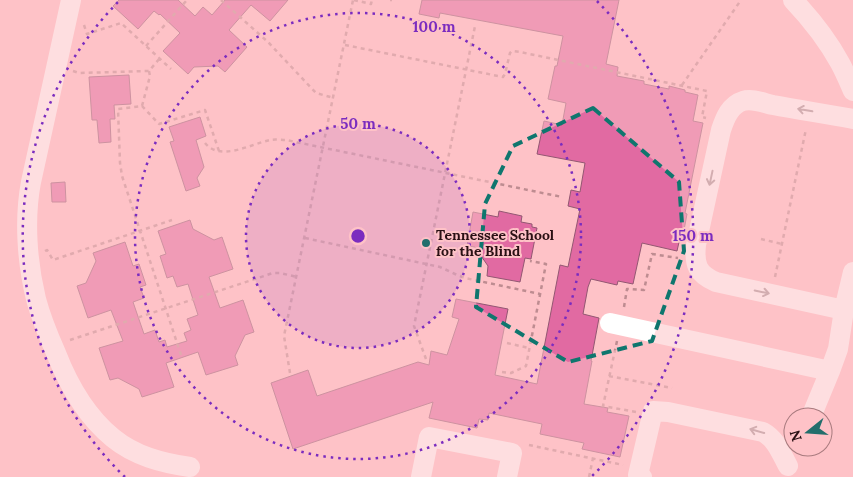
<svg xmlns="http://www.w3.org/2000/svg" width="853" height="477" viewBox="0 0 853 477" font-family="Lora,serif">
  <rect width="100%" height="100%" fill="#fec2c7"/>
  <path fill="#e16aa2" stroke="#935772" d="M119,0h59l17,16 8,-9 9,8 13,-15h63l-18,21 -19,-16 -22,25 18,17 -22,25 -7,-6 -24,1 -6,7 -25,-23 17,-18 -20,-19 -1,1 -5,-4 -16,18 -25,-23z
    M422,0h197l-13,64 12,3 -1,9 27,5v3l25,5v-3l16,4v2l13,3 -5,26 10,2 -18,90 2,1 -3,16 -2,-1 -5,22 -35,-8 -9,41 -15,-3 -1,4 -26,-6 -3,8 -5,27 16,4 -8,43h1l-8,43 24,4 -1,4 22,4 -9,41 -38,-8 2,-6 -44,-9 2,-10 -53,-11 -1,7 -9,-1 -2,9 -48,-10 4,-16 -140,47 -22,-66 37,-13 9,26 101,-34 11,3 2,-14 16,4 12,-36 -7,-2 4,-18 52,10 -13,66 42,9 23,-119 8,2 12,-58 -12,-3 3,-16 9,2 5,-29 -48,-9 7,-33 18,4 4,-22 -18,-4 7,-33h2l6,-30 -123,-23 -1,5 -20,-4z
    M129,75l2,29 -17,1 1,14h-5l1,23 -12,1 -2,-23h-5l-3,-43z
    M200,117l6,19 -10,4 8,27 -7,11 3,8 -14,5 -16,-49 4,-1 -5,-14z
    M65,182l1,20h-14l-1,-19z
    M499,211l23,5 -1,6 11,2v3l5,1 -6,31 -6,-1 -5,24 -33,-6 1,-10 -13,-19 -8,-1 6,-34 25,5z
    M190,220l3,9 21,11 8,-3 11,32 -24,8 11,31 23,-8 11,32 -9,3 -10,21 3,9 -32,10 -8,-23 -32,11 8,24 -32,10 -3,-8 -21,-11 -8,2 -11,-32 24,-7 -12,-31 -23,8 -11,-32 9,-3 10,-22 -3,-8 32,-11 8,24 6,-2 7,21 -6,2 4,11 -11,4 11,32 11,-4 4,12 6,-2 2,7 20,-6 -3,-8 7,-3 -4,-11 11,-4 -10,-31 -11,3 -4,-11 -6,2 -7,-22 6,-2 -8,-23z"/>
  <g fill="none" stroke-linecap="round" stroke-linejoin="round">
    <path stroke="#be8c91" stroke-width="2.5" stroke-dasharray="4 4" stroke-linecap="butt" d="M221,0l47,42 48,51 18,5
      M354,0l17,4 1,-4
      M390,0h2
      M84,25l3,9 34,-11 50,46
      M345,45l158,32 2,-3 5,-21 2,-2 8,1 187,39 -5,26 4,1
      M146,46l41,-46
      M73,71l6,2 70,-2 11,-13
      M149,71l1,5 -8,30 -24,3 2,54 2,13 60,182
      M682,85l59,-85
      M142,106l17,18 46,-14 14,41
      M205,143c15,19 46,1 65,-3 5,-1 11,0 16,0l276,57
      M305,238l135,29 15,7 10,4 75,16
      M761,239l21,5
      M45,251l2,-1 6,10 119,-40
      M775,277l31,-148
      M624,307l3,-18 17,1 8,-36 26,4
      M70,340l203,-67h7l17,4
      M617,341l-14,65 33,6
      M507,343l22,5
      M426,359l-12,-33 61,-300
      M502,372l9,1 15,-7 20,-102 -16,-3
      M290,373l-6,-37 69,-336
      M609,376l63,12
      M529,445l94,20
      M589,477l4,-19"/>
    <path stroke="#fff" stroke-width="20" d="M71,0l-40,182c-7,37 -4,80 5,117 5,19 12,36 20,54 12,31 30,63 57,85 22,18 49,25 77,29
      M793,0c18,19 34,39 47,63 5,9 9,19 13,28
      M853,119c-27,-5 -53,-9 -80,-14 -9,-2 -21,-7 -30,-4 -13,4 -18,17 -22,29l-25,115c-2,19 1,29 20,37l128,28 9,-38
      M610,323l220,48
      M811,417l19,-46 8,-22 6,-39
      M421,477l8,-40 83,16 -5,24
      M642,477l-4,-2 15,-64 15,1 95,20c13,7 18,21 25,34"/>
  </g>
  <defs><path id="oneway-shaft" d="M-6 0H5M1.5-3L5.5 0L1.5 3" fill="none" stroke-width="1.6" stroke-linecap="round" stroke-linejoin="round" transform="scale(1.25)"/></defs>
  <g stroke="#9f9395">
    <use href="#oneway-shaft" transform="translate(805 110) rotate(-170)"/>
    <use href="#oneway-shaft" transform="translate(711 178) rotate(102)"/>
    <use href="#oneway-shaft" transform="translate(762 292) rotate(12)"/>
    <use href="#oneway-shaft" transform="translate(757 431) rotate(-164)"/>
  </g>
  <path d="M0 0H853V477H0ZM593,108l86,74 5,69 -32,90 -84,21 -92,-55 9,-103 28,-58z" fill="#fec2c7" fill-opacity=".55" fill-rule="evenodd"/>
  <path fill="none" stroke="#0f766e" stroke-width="4" stroke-dasharray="10 6" stroke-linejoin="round" d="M593,108l86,74 5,69 -32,90 -84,21 -92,-55 9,-103 28,-58z"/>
  <circle cx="358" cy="236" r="112" fill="#7b2cbf" fill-opacity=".12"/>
  <g fill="none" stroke="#7b2cbf" stroke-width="2.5" stroke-dasharray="2.5 5">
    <circle cx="358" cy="236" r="112"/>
    <circle cx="358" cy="236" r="223"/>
    <path d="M125 477A335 335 0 0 1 119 1M597 1A335 335 0 0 1 591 477"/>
  </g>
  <circle fill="#236e6c" stroke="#fec2c7" stroke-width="2" cx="426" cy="243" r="5"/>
  <g text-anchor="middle" stroke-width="4" stroke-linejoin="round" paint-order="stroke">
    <g font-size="14" font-weight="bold" fill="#2a1014" stroke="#fec2c7" text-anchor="start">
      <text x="436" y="240">Tennessee School<tspan x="436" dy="16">for the Blind</tspan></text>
    </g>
  </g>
  <circle cx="358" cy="236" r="8" fill="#7b2cbf" stroke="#fec2c7" stroke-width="2.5"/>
  <g font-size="15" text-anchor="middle" font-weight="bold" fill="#7b2cbf" stroke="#fec2c7" stroke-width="4" stroke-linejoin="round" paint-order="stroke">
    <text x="434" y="32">100 m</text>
    <text x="358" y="129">50 m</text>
    <text x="693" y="241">150 m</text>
  </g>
  <g transform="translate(808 432) rotate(253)"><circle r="24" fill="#fec2c7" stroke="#a97b7f"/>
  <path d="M0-4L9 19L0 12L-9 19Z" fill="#236e6c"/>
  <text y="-8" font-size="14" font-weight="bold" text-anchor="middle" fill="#2a1014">N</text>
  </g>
</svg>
